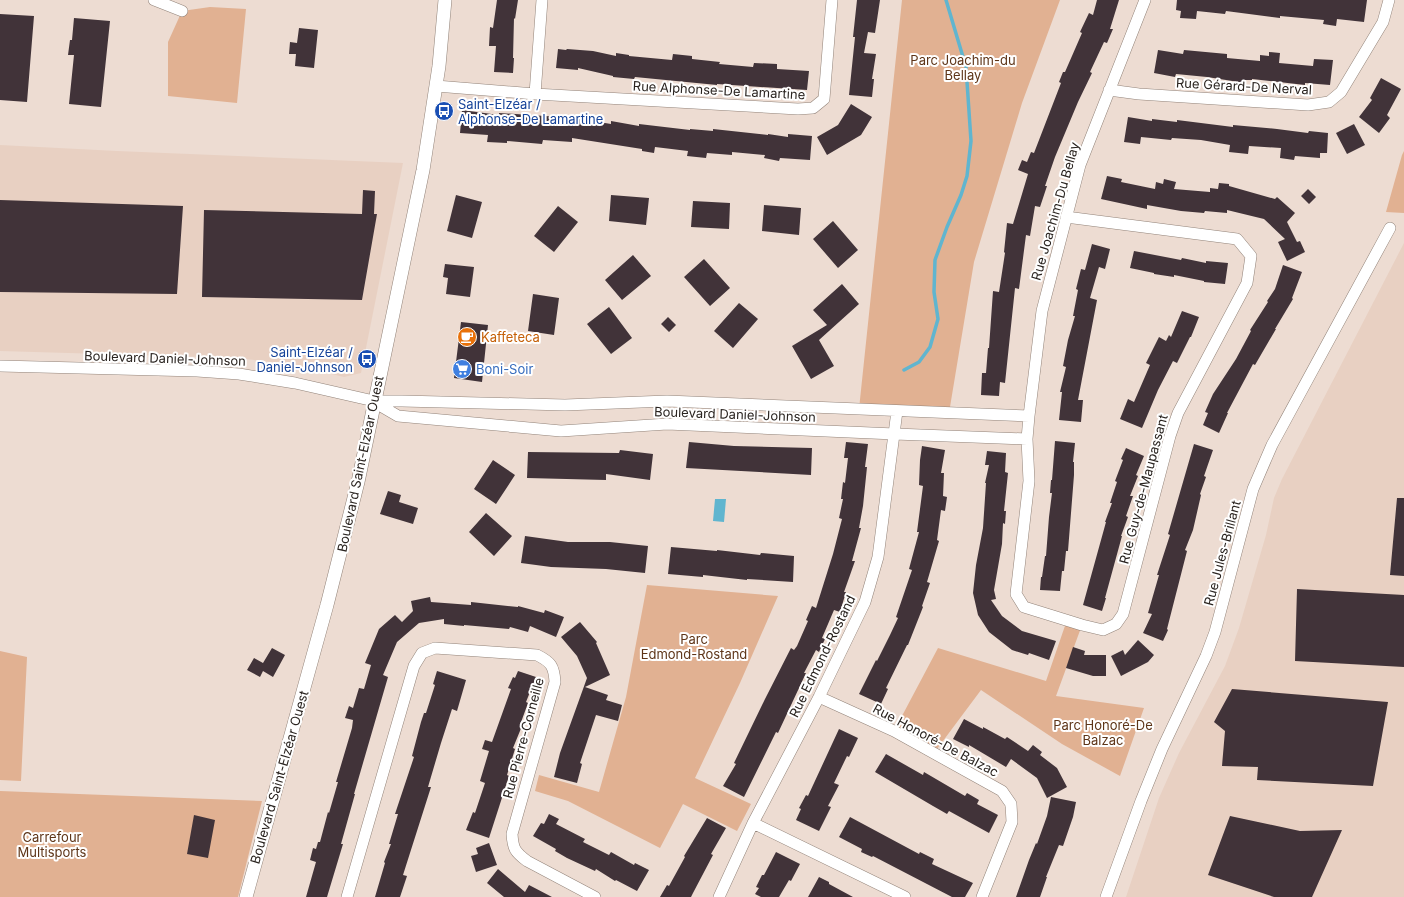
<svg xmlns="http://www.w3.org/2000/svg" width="1404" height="897" viewBox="0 0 1404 897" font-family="Inter,sans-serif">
  <rect width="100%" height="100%" fill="#eddcd2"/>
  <path fill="#e8d0c2" d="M0,145l117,6 286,12 -42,210 -17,4 -50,-12 -55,-7 -239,-7z
    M1404,243v654h-278l33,-99 20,-45 46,-87 14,-38 27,-93 8,-37 8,-19z"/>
  <path fill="#e1b192" d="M902,0h158l-38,103 -48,159 -25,151 -90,-4z
    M210,7l36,2 -9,94 -69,-7v-54l14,-31z
    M1404,151v62l-18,-1 16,-57z
    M647,585l131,11 -38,87 -45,95 56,26 -14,27 -54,-27 -23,44 -92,-47 -33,-10 4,-16 60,17 27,-95z
    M1067,620l15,5 -26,71 88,12 -24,68 -58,-32 -81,-54 -47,63 -40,-22 44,-83 108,33z
    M0,651l27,6 -6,124 -21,-1z
    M0,791l262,10 -24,96h-238z"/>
  <path fill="#60b5cf" d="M715,499h11l-2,23 -11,-1z"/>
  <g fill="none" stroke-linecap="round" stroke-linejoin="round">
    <path stroke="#60b5cf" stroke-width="3.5" d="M904,370l15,-8 11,-15 8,-28 -4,-27 1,-32 12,-33 14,-32 6,-19 4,-35 -5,-74 -20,-67"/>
  </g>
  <path fill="#413339" d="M497,0h21l-3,19 -1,-1 -1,40h1l-1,15 -19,-1 2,-26h-7l1,-19 3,1z
    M857,0h23l-5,33 -7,-1 -4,21 12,1 -4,25h2l-2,18 -23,-2 6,-58h-2z
    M1097,0h22l-9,29h3l-6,14 -3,-1 -14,30 2,1 -14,29 -23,55 -10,29h2l-7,21 -5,-1 -5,30 -4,-1 -7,54 -4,-1 -10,95 -5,-1 -1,14 -18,-1 1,-22h4l2,-25h1l4,-57 6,1 6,-39 -1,-1 3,-29 6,1 15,-50 -10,-4 4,-10 5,2 4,-10 3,1 27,-70 -2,-1 4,-10h2l17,-39 -2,-1 9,-19 4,2z
    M1177,0h190l-3,22 -27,-3 -1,7 -13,-2 1,-4 -44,-4v2l-54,-7 -1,3 -28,-3 -1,8 -16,-1 1,-7 -5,-1z
    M0,14l34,2 -7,86 -27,-2z
    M74,18l36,3 -9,86 -32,-3 5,-49h-6l2,-15h2z
    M299,28l19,2 -4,38 -19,-2 1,-12h-7l1,-12 7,1z
    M558,49l8,1 1,-1 26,2 23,5v-3l13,2v1l43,4 1,-6 19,2v3l28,3 -1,2 34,3 1,-4 23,1v5l32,2 -2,19 -90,-6v1l-82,-8 -1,2 -21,-2v-1l-35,-8v2l-22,-2z
    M1158,50l25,4 1,-4 43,4v4l33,3v-6l9,1v-4l11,1 -1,10 34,3 1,-7 19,1 -3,25 -25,-2v2l-53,-6v1h-7v3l-38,-6 -31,-3 -1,3 -21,-4z
    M1381,78l20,11 -14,26 3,3 -11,15 -20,-16 13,-17 -2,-2z
    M851,104l21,13 -11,18 -34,20 -10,-18 21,-12z
    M462,110l37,5v-2l76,5 36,6v-3l28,5v-2l51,6v-1l23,2v-2l55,6v-1l20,3v-3l24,2 -2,24 -30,-2 -1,3 -15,-3 1,-3 -33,-3v3l-25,-2 -1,5 -19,-2 1,-5 -33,-4 -1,6 -12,-2v-2l-70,-11v4l-29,-2 -1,4 -35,-3v2l-20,-1 1,-7 -28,-2z
    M1128,117l24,4v-2l25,3v-2l56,7v-2l44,4 31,4 1,-2 19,2 -1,20h-7v5l-25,-2 -1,4 -14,-2 1,-10 -32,-2 -1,8 -19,-2 1,-7 -29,-5 -29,-2 -1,2 -30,-3 -1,7 -16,-2z
    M1354,124l11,21 -18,9 -11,-21z
    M1107,176l15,3 -1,3 34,7 1,-7 7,2 1,-5 12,3 -2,7 36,3v-4l8,1 1,-6 10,1v2l46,13 2,-2 18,16 -8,9 10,20 3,-1 5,11 -18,9 -9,-19 7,-3 -21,-20 -37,-9v3l-22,-2 -1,2 -23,-2 -34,-6v4l-46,-10z
    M1308,189l8,8 -7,7 -8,-8z
    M363,190l12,1 -1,23h3l-15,86 -160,-3 2,-87 158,4z
    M456,195l26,7 -10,36 -25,-7z
    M611,195l38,3 -3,27 -37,-4z
    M0,200l183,6 -6,88 -177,-2z
    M693,201l37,2 -1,26 -38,-2z
    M764,205l37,3 -2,27 -37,-4z
    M558,206l20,16 -24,30 -20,-16z
    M833,221l25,29 -20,18 -25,-29z
    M1092,244l18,5 -5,20 -6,-2 -9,31 7,2 -19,100h5l-2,22 -22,-2 3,-28h-2l6,-25 -3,-1 5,-26 7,-24h-2l5,-26 -2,-1 5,-20 4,1z
    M1134,251l47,9 1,-2 24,5v-2l22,2 -3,21 -21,-2v-1l-30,-6v2l-20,-3v-1l-24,-5z
    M633,255l18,21 -29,24 -17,-20z
    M704,259l26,29 -20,18 -26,-29z
    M445,264l29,3 -4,30 -24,-3 2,-16 -5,-1z
    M1283,265l19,7 -10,26 1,1 -18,30h1l-21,36 -2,-1 -26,49h1l-9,20 -16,-8 5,-12 -3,-1 8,-18 23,-35 15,-28 -1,-1 18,-28 -1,-1 8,-12z
    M842,284l17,20 -40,36 15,26 -23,13 -19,-33 35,-21 -14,-15z
    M533,294l26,4 -5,37 -26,-4z
    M739,303l19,16 -25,29 -19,-17z
    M609,307l23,31 -21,16 -24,-30z
    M1182,311l17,6 -8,20h-1l-13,26 -4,-2 -15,29 -16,38 -22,-9 8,-20 6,3 16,-37 -4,-2 13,-26 7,4 3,-6 2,2z
    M668,317l8,8 -7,7 -8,-8z
    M461,322l27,3 -6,57 -28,-4z
    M1055,441l20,2 -2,19h1v13l-6,76h-2l-2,20h-2l-2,20 -20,-1 1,-13h1l3,-21h1l3,-39 3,-24h-2l1,-13h1z
    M689,442l45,4 78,2 -1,27 -125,-7z
    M846,442l22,2 -3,23h2l-4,39 -4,22h2l-9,33h3l-11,31h2l-6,20 -6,-2 -12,28 3,1 -6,13 -3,-2 -12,23h2l-28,60 -2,-1 -32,65 -21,-11 13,-22 -2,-1 31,-64 26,-51 3,2 3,-4 11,-25 -2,-1 6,-14 4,2 17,-54 9,-35 -3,-1 4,-19h-2l2,-17 2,1 3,-25h-4z
    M1194,444l19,6 -9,26 2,1 -6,17 1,1 -8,35 -8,20 2,1 -20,78 1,1 -5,11 -20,-8 9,-19 -4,-1 11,-38h-2l13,-40 -2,-1z
    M922,446l23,4 -4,23h3l-1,23 4,1 -2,14 -4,-1 -4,30 2,1 -12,41 3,1 -8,23 1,1 -15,38h-1l-21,43 2,1 -7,15 -22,-10 17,-34 1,1 13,-26 8,-17 -2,-1 16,-47 -3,-1 10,-37h-2l6,-46 -4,-1 1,-25z
    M1126,448l18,8 -8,19 2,1 -8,20h3l-7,20 2,1 -7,19h1l-17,62h1l-4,13 -19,-6 23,-83h-1l7,-19h-2l7,-21 -2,-1 8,-21 -2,-1z
    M620,450l33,4 -3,26 -44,-6v6l-79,-2 1,-26 91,1z
    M987,451l19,2 -1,19 3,1 -4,38h2l-1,13 -2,-1 -1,21 -8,46 2,9 -5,1 11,16 20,15 34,10 -7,19 -20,-7 -1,2 -16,-5 -23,-18 -11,-17 -5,-22 3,-28 7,-37 3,-45h-1l4,-18h-4z
    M493,460l22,15 -19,29 -22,-15z
    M388,491l13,4 -2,7 19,6 -5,16 -33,-10z
    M1397,498h7v78l-14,-1z
    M486,513l26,23 -18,20 -25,-24z
    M525,536l43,6h42l38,4 -3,27 -39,-4 -55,-2 -30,-4z
    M671,547l46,4v-1l43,5 1,-2 33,3 -1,26 -46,-3v1l-44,-5v2l-35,-3z
    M1297,589l107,6v72l-109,-6z
    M430,597l1,5 40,3v-3l47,5v-1l26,7 1,-3 19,7 -8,20 -26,-11 -2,6 -18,-5 -1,2 -45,-4v1l-20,-2v-5l-25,4 -22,19 -14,33 5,2 -34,117h1l-14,50h2l-16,53h-21l10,-35 -6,-2 3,-12 3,1 2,-7h2l8,-30 1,1 9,-31h-2l16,-54 1,-8 -8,-2 4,-12 4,2 6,-20 5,1 7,-24 -6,-2 14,-34 16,-14 7,7 11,-11 -2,-10z
    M580,622l17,20 -1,1 14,32 -25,12 23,8 -2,5 16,5 -4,16 -22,-6 -16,48 2,1 -5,19 -23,-6 6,-24 27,-75 -10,-22 -16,-19z
    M1138,640l16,15 -6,7 -27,14 -10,-20 12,-6 2,5z
    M1073,647l12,4 -1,4h22v21h-13l-27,-8z
    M272,648l13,7 -12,22 -10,-6 -3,6 -13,-7 7,-12 9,5z
    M437,671l29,9 -9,31 -5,-2 -11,34 -13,44h3l-28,88 4,1 -7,21h-25l10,-34 -1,-1 7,-18h-2l9,-30h-3l19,-57 -2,-1 9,-34 3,-9h2l9,-28 -2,-1z
    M518,671l18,6 -10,25 2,1 -8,22 2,1 -9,22 2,1 -8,26 2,1 -20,62 -23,-8 7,-18 2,1 10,-30 -5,-2 9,-30 -7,-2 3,-9 7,2 19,-53 -3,-1 5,-11 2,1z
    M1232,689l156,13 -15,84 -116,-6 1,-13 -36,-1 3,-35 -11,-9z
    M964,719l19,10v-2l22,12 2,-2 21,14 5,-6 9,7 -2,3 17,13 10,19 -20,11 -10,-20 -26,-19 -5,8 -37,-22v2l-16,-8z
    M839,729l19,9 -9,19 -2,-1 -13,27 5,2 -11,21 3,1 -12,24 -23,-11 5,-11 -2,-1 7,-13 2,1z
    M886,754l37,21 1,-3 41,24 2,-3 12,7 -2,4 21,11 -9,18 -40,-22 -2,3 -14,-8 -58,-34z
    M1051,797l25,5 -3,15 -10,29 -4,-1 -13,32h1l-7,20h-24l13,-37 7,-17 1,1 10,-28z
    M549,814l10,5 -3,5 29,15 -2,3 26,13 2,-3 23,13 1,-2 14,7 -12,21 -21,-11 -1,1 -19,-12 -1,2 -28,-13 -12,-7 1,-2 -23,-13 8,-13 3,1z
    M194,815l21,5 -7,38 -21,-4z
    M1230,816l70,15 42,-1 -30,67h-38l-66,-22z
    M850,817l69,37 1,-2 14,7 -2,5 41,19 -8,14h-13l-79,-41 -1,1 -11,-5 1,-3 -23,-12z
    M707,818l19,10 -15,26 2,1 -20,38 -2,4h-31l7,-12 2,1 16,-29 -1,-1z
    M489,843l8,22 -21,7 -5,-16 7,-2 -2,-6z
    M776,852l24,12 -9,17 -2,-1 -10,17h-18l-6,-3 4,-6 -3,-1 6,-12h2z
    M498,869l27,23 4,-7 23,12h-48l-17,-14z
    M819,877l10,5v2l24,13h-45z"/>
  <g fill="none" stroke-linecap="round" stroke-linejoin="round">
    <defs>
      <path id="minor" d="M154,0l28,11
        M436,86l99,8 263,15 15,-1 11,-9 8,-99
        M1109,90l30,4 169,11 21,-3 12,-10 42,-70 6,-22
        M535,94l7,-94
        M1066,217l171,22 14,17 -4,27 -69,130 -8,23 -47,178 -7,10 -13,6 -21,-5 -58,-18 -8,-13 13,-113 -2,-42 2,-23 13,-105 38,-146 65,-165
        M0,366l197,5 42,3 56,9 79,18h28l163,4 102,-4 362,15
        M374,402l24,14 163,15 106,-7 228,10 132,5
        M819,697l75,34 108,60 9,13 1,18 -30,75
        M753,823l152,74
        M347,897l67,-231 8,-13 13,-5 102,7c14,7 17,11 18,27l-43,152c1,15 3,18 15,27l68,36
        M719,897l34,-74 66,-126 46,-95 13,-45 19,-146
        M1106,897l35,-96 21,-52 44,-93 9,-24 38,-143 19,-44 118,-217"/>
      <path id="tertiary" d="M246,897l81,-292 31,-123 65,-312 16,-104 6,-66"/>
    </defs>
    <use href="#minor" stroke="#928379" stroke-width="12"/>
    <use href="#tertiary" stroke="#928379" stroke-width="14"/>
    <use href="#minor" stroke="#fff" stroke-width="11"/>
    <use href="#tertiary" stroke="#fff" stroke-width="13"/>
  </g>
  <defs>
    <symbol id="bus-disc" viewBox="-11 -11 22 22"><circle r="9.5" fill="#1a4fb4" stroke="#fff"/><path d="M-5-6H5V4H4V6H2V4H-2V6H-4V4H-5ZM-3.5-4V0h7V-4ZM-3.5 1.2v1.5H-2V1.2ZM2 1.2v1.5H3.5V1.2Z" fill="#fff"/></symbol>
    <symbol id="cafe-disc" viewBox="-11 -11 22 22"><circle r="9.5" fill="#e8710a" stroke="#fff"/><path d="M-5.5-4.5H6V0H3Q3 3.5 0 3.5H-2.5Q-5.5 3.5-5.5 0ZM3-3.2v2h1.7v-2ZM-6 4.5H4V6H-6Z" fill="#fff"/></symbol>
    <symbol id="supermarket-disc" viewBox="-11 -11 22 22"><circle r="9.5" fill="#3f7fe0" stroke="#fff"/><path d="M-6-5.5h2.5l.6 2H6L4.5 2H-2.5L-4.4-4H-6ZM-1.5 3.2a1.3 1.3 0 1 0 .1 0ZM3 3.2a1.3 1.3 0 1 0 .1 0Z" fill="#fff"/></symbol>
  </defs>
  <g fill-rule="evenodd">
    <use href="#bus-disc" x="433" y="100" width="22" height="22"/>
    <use href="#cafe-disc" x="456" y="326" width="22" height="22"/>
    <use href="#bus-disc" x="356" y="348" width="22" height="22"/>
    <use href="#supermarket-disc" x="451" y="358" width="22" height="22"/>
  </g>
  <g text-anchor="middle" stroke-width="4" stroke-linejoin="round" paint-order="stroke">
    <g font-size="13" fill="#5e3518" stroke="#fff">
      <text x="963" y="65">Parc Joachim-du<tspan x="963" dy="15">Bellay</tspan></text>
      <text x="694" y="644">Parc<tspan x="694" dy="15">Edmond-Rostand</tspan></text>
      <text x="1103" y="730">Parc Honoré-De<tspan x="1103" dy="15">Balzac</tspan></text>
      <text x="52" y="842">Carrefour<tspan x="52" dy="15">Multisports</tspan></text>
    </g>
    <g font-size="13" fill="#2a2420" stroke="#fff">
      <text transform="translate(1244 86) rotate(3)" y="5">Rue Gérard-De Nerval</text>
      <text transform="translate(719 90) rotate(3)" y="5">Rue Alphonse-De Lamartine</text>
      <text transform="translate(1055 211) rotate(-74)" y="5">Rue Joachim-Du Bellay</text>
      <text transform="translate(165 358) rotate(2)" y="5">Boulevard Daniel-Johnson</text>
      <text transform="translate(735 414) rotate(2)" y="5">Boulevard Daniel-Johnson</text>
      <text transform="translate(360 464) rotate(-78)" y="5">Boulevard Saint-Elzéar Ouest</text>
      <text transform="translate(1143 489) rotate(-75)" y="5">Rue Guy-de-Maupassant</text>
      <text transform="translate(1222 553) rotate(-75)" y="5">Rue Jules-Brillant</text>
      <text transform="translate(822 656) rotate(-64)" y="5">Rue Edmond-Rostand</text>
      <text transform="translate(523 738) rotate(-75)" y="5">Rue Pierre-Corneille</text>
      <text transform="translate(936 740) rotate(28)" y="5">Rue Honoré-De Balzac</text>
      <text transform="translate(279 777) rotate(-74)" y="5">Boulevard Saint-Elzéar Ouest</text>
    </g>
    <g font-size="13" fill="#164399" stroke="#fff" text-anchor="start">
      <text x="458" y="109">Saint-Elzéar /<tspan x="458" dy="15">Alphonse-De Lamartine</tspan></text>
      <text x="353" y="357" text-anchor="end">Saint-Elzéar /<tspan x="353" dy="15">Daniel-Johnson</tspan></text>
    </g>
    <g font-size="13" fill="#c56008" stroke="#fff" text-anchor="start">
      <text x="481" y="342">Kaffeteca</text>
    </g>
    <g font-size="13" fill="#366cbe" stroke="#fff" text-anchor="start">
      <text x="476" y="374">Boni-Soir</text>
    </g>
  </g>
</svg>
